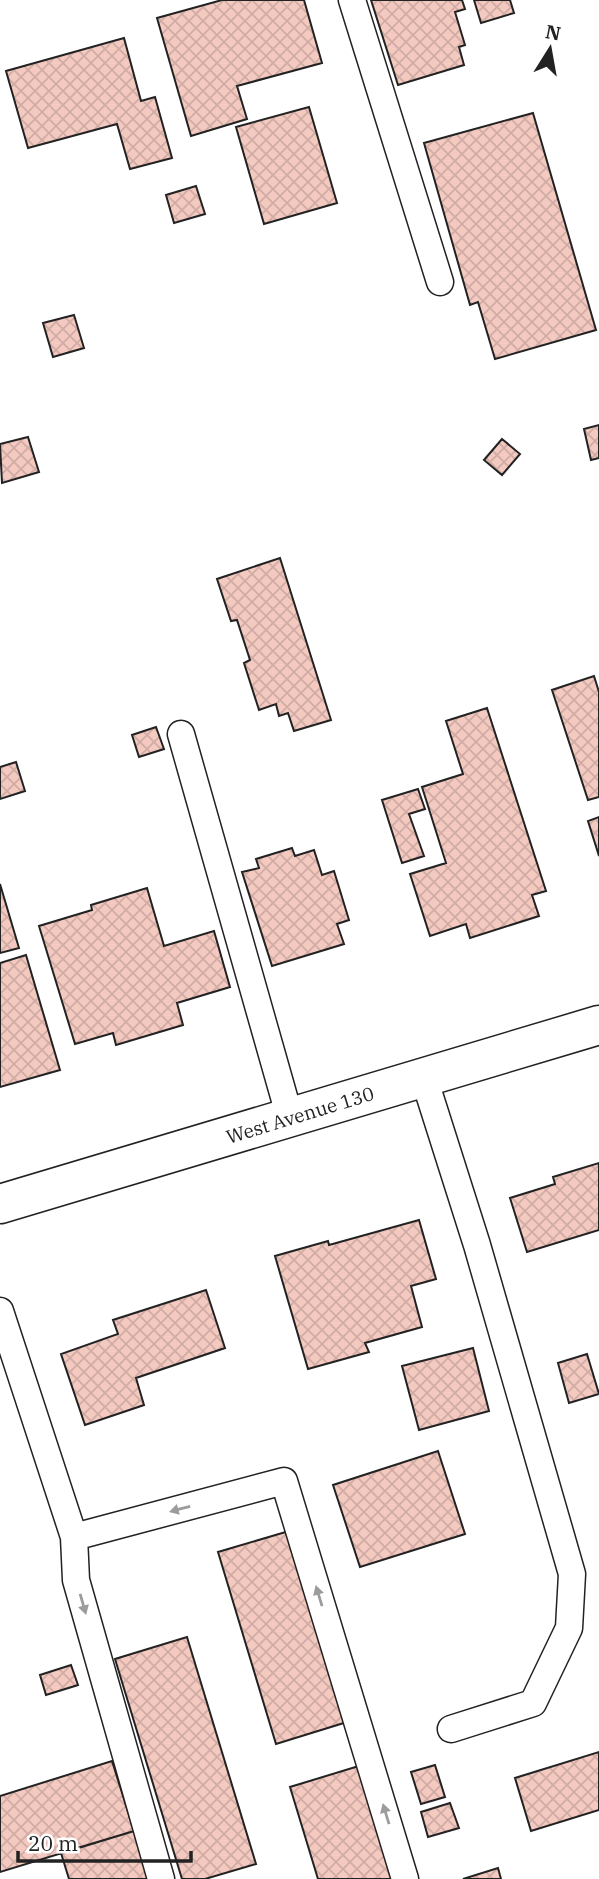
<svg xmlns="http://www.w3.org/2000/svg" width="599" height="1879" viewBox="0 0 599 1879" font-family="'IBM Plex Serif',serif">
  <defs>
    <pattern id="building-cross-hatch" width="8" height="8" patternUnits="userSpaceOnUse" patternTransform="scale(1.75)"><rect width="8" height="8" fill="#f3c9c0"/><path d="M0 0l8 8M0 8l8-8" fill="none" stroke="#d0aca5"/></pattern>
  </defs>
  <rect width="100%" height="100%" fill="#fff"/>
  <path fill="url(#building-cross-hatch)" stroke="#222" stroke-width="2" d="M222,0h82l18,63 -85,23 10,33 -56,17 -34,-118z
    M371,0h91l3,9 -10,3 10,33 -6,2 5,18 -66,20z
    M474,0h36l4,13 -33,10z
    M124,38l17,63 14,-4 17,61 -42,11 -13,-45 -89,24 -22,-77z
    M309,107l28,96 -73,21 -28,-97z
    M533,113l63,217 -101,29 -17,-57 -8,3 -46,-162z
    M196,186l9,28 -31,9 -8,-28z
    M74,315l10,33 -31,9 -10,-34z
    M599,425v33l-8,2 -7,-31z
    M28,437l11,35 -37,11 -2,-39z
    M502,439l18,15 -18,21 -18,-15z
    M280,558l51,162 -37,11 -6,-18 -9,3 -3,-12 -17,6 -15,-47 6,-3 -13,-40 -6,1 -14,-42z
    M594,676l5,16v105l-11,3 -36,-110z
    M487,708l59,183 -14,4 7,21 -69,22 -4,-14 -36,12 -20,-62 36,-11 -24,-76 41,-13 -17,-53z
    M156,727l8,22 -25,8 -7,-22z
    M16,762l9,29 -25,8v-32z
    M418,789l7,20 -16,5 15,42 -22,7 -20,-63z
    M599,817v39l-11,-35z
    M292,848l3,8 19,-6 8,25 12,-4 15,49 -12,4 7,20 -72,22 -30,-94 17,-4 -3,-9z
    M0,884l19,64 -19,5z
    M147,888l17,58 50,-15 16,56 -53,16 6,22 -67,20 -3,-12 -38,11 -36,-118 53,-16 -1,-5z
    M26,955l34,115 -60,17v-124z
    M599,1163v67l-72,22 -17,-54 45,-14 -2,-7z
    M419,1220l17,59 -25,7 11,41 -57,16 4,9 -61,17 -33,-113 53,-15 1,4z
    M206,1290l19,58 -89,30 8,27 -59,20 -24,-71 57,-20 -5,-14z
    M473,1348l16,63 -70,19 -17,-64z
    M587,1354l12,40 -30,9 -11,-40z
    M438,1451l27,83 -105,33 -27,-82z
    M289,1531l58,191 -71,22 -58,-192z
    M187,1637l69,227 -51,15h-23l-67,-220z
    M71,1665l7,20 -32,10 -6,-20z
    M599,1752v58l-68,21 -16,-53z
    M112,1761l22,70 -134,41v-76z
    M362,1765l33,114h-77l-28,-92z
    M435,1765l10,32 -24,7 -10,-32z
    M450,1803l9,25 -31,9 -7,-25z
    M134,1831l15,48h-80l-8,-26z
    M498,1868l3,11h-38z"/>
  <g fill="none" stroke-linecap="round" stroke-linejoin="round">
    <defs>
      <path id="service" d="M352,0l88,282
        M181,734l109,384
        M424,1078l53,167 95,329 -3,54 -36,75 -82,26
        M0,1311l74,226 2,43 85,299
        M74,1537l210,-56 121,398"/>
      <path id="minor" d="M0,1204l599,-179"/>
    </defs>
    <use href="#service" stroke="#222" stroke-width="29"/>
    <use href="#minor" stroke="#222" stroke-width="41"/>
    <use href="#service" stroke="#fff" stroke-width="26"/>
    <use href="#minor" stroke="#fff" stroke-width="38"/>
  </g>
  <defs><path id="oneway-solid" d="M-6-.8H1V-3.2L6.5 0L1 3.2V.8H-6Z" transform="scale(1.75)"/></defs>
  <g fill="#9c9c9c">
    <use href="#oneway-solid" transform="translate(180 1509) rotate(165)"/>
    <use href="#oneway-solid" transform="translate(319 1596) rotate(-107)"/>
    <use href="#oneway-solid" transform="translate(83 1604) rotate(74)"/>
    <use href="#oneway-solid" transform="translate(386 1814) rotate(-107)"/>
  </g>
  <g text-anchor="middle" stroke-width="5" stroke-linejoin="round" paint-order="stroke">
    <g font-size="19" fill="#222" stroke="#fff">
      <text transform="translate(300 1115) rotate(-17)" y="7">West Avenue 130</text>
    </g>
  </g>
  <g transform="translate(550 49) rotate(11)" stroke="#ffffff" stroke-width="5" paint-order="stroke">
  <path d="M0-5L12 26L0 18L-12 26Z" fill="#222222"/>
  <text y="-10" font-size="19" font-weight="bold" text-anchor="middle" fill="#222222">N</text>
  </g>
  <path d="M18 1851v10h173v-10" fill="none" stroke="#222222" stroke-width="3.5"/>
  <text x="28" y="1851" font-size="21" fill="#222222" stroke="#ffffff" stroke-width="5" paint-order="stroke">20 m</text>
</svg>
